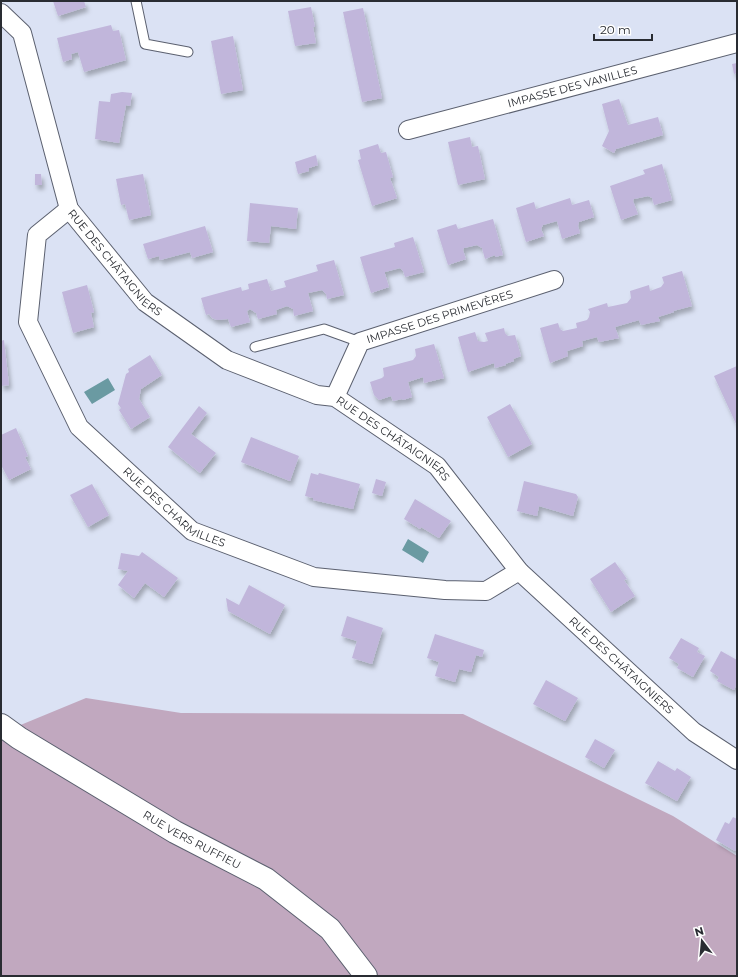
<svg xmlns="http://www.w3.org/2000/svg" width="738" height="977" viewBox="0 0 738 977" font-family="Montserrat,sans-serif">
  <defs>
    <filter id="shadow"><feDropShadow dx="2.5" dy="4.5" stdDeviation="2" flood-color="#0004"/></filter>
  </defs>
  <rect width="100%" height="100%" fill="#dbe2f4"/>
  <path fill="#c1a8bf" d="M86,698l95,15 282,1 210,102 64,40v120h-736v-249l5,4z"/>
  <path fill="#6a9aa2" d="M108,378l7,12 -23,14 -8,-12z
    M408,539l21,13 -6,11 -21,-13z"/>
  <path fill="#c1b6db" filter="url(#shadow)" d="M53,1h31l2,6 -28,9z
    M311,7l4,20h-2l3,16 -21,3 -7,-35z
    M363,8l19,90 -20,4 -19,-90z
    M111,25l2,6 6,-1 7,30 -42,12 -6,-20 -7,2 1,5 -9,3 -6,-24z
    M233,36l10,54 -22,4 -10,-53z
    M737,63v10l-3,1 -2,-10z
    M122,92l10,1 -2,13 -4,-1 -7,38 -24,-4 4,-38 11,1 1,-8z
    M619,99l9,26 30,-8 5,18 -47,14 -2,4 -12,-7 7,-15 -7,-27z
    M470,137l2,10 6,-1 7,33 -27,6 -10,-43z
    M378,144l3,9 5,-1 7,25 -3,1 7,20 -25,8 -14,-46 3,-1 -2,-9z
    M316,155l2,10 -9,3v3l-11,3 -3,-12z
    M662,164l10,36 -18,5 -2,-7 -4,-2 -14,3 -1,2 5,13 -17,6 -11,-34 35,-12 -2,-4z
    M35,174h6l1,11h-7z
    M143,174l8,41 -22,5 -4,-16 -4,1 -5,-26z
    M570,198l2,7 17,-5 5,17 -15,5 -1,4 2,7 -18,6 -5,-18 -14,4 -2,4 3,7 -18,6 -10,-34 18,-6 2,7z
    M250,203l48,5 -2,21 -25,-3 -2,17 -22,-2z
    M493,219l10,36 -8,2v-2l-10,4 -3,-11 -5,-3 -13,3 -1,2 3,9 -18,6 -11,-35 19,-6 2,5z
    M205,226l8,26 -21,6 -2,-6 -30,8 -1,-4 -11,3 -5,-15z
    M413,237l11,35 -19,5 -2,-6 -3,-3 -15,4v2l4,13 -18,6 -11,-36 35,-10 -1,-4z
    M334,260l10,35 -17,4 -1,-5 -4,-4 -14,3 5,18 -19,5 -1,-7 -6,-3 -11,4 1,4 -19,5 -2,-6 -6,-4 -3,2 3,11 -19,5 -3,-8 -11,1 -5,-2 -3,-4 -3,1 -5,-17 40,-11 1,4 7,-2 -1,-5 19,-5 4,12 15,-4 -2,-6 34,-10 -2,-6z
    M682,271l10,35 -19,5 1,1 -16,5 2,4 -10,2 -9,2 -2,-5 -24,7 4,11 -20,4 -2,-5 -15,4 1,5 -16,5 1,5 -18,7 -10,-35 18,-5 2,6 3,2 14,-3 -1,-5 11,-3 2,-3 1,-5 -2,-3 19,-6 1,4 19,-4 4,-5 -1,-7 19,-6 1,6 11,-4 3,-4 -2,-6z
    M87,285l7,27 -3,1 3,14 -21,6 -11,-41z
    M504,328l1,5 3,3 7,-1 6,21 -8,3 1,2 -9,3 1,1 -11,3 -1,-5 -26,9 -10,-35 17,-5 3,9 6,1 4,-1 -3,-8z
    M4,340l5,45 -8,1v-45z
    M434,344l10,34 -20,5 -1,-6 -15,5 4,15 -9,3 -1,-1 -9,2 -2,-5 -12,4 -5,-5 -4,-13 12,-4 2,-2 -1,-8 30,-8 3,-4 -1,-7z
    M150,355l12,20 -21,14 -2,10 11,18 -19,12 -12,-19 2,-2 -3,-4 8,-30 3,-2 -1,-3z
    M737,366v60l-23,-50z
    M510,404l22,40 -24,13 -21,-40z
    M199,406l8,7 -16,21 25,19 -16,20 -32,-26z
    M16,428l12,28 -3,1 6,12 -22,11 -8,-15v-30z
    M251,437l48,19 -9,25 -49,-19z
    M311,473l7,2 1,-2 41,11 -7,25 -40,-9v-2l-8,-2z
    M376,479l10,3 -4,14 -10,-3z
    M524,481l52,13 2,3 -5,19 -34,-10 -2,10 -20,-5z
    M92,484l17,31 -21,12 -18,-32z
    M415,499l36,22 -12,17 -18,-11 -1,2 -16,-10z
    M142,552l36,26 -14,19 -19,-14 -11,15 -16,-13 10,-14 -10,-2 3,-16 18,3z
    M615,562l12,17 -3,1 11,16 -24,16 -21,-33z
    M249,585l36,20 -15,29 -42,-23 -2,-13 13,7z
    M347,616l36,12 -11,36 -20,-6 5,-17 -16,-5z
    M435,634l49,16 -2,7 -6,-2 -5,17 -12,-3 -4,13 -20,-6 4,-14 -12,-4z
    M681,638l18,10 -2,4 8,4 -12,21 -16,-9 2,-4 -10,-6z
    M721,651l16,9v23l-3,7 -17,-9 2,-4 -9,-6z
    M546,680l32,18 -13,23 -32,-17z
    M595,739l20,11 -11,18 -19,-11z
    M658,761l17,10 2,-3 14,9 -14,24 -32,-18z
    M733,817l4,2v28l-2,4 -19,-11 9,-18 4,2z"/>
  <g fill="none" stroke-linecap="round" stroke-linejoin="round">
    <defs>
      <path id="service" d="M136,1l9,43 43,8
        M255,347l69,-18 36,13"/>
      <g id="minor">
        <path id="s1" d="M1,13l21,20 47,176 76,93 82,58 90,35 18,2 102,69 82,105 175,161 43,28"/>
        <path id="s2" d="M408,130l329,-87"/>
        <path id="s3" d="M69,209l-32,26 -9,87 51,105 113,104 122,46 131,13 41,1 33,-20"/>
        <path id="s4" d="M335,397l25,-55 194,-62"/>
      </g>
      <g id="tertiary">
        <path id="s5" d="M1,725l18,13 156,94 91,47 64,50 36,47"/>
      </g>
    </defs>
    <use href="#service" stroke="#5b606f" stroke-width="11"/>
    <use href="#minor" stroke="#5b606f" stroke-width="20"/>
    <use href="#tertiary" stroke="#5b606f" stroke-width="24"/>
    <use href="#service" stroke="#fff" stroke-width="9"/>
    <use href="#minor" stroke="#fff" stroke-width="18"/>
    <use href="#tertiary" stroke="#fff" stroke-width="22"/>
  </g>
  <g text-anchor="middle" stroke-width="3" stroke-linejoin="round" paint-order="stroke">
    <g font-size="11" fill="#292c32" stroke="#fff">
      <text dy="4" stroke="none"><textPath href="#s2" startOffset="170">IMPASSE DES VANILLES</textPath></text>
      <text dy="4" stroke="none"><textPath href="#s1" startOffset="282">RUE DES CHÂTAIGNIERS</textPath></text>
      <text dy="4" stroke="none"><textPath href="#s4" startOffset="144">IMPASSE DES PRIMEVÈRES</textPath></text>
      <text dy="4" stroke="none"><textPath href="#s1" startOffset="618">RUE DES CHÂTAIGNIERS</textPath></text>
      <text dy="4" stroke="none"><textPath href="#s3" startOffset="371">RUE DES CHARMILLES</textPath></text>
      <text dy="4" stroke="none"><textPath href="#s1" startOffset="942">RUE DES CHÂTAIGNIERS</textPath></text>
      <text dy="4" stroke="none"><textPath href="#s5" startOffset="223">RUE VERS RUFFIEU</textPath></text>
    </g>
  </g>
  <rect width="738" height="977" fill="none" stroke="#292c32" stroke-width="4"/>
  <g transform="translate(702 941) rotate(344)" stroke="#ffffff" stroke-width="3" paint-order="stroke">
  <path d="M0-3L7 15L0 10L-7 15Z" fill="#292c32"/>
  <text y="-6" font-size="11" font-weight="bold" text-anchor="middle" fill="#292c32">N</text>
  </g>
  <path d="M594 34v6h58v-6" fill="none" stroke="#292c32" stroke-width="2"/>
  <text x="600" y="34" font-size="12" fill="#292c32" stroke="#ffffff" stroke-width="3" paint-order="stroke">20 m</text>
</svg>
